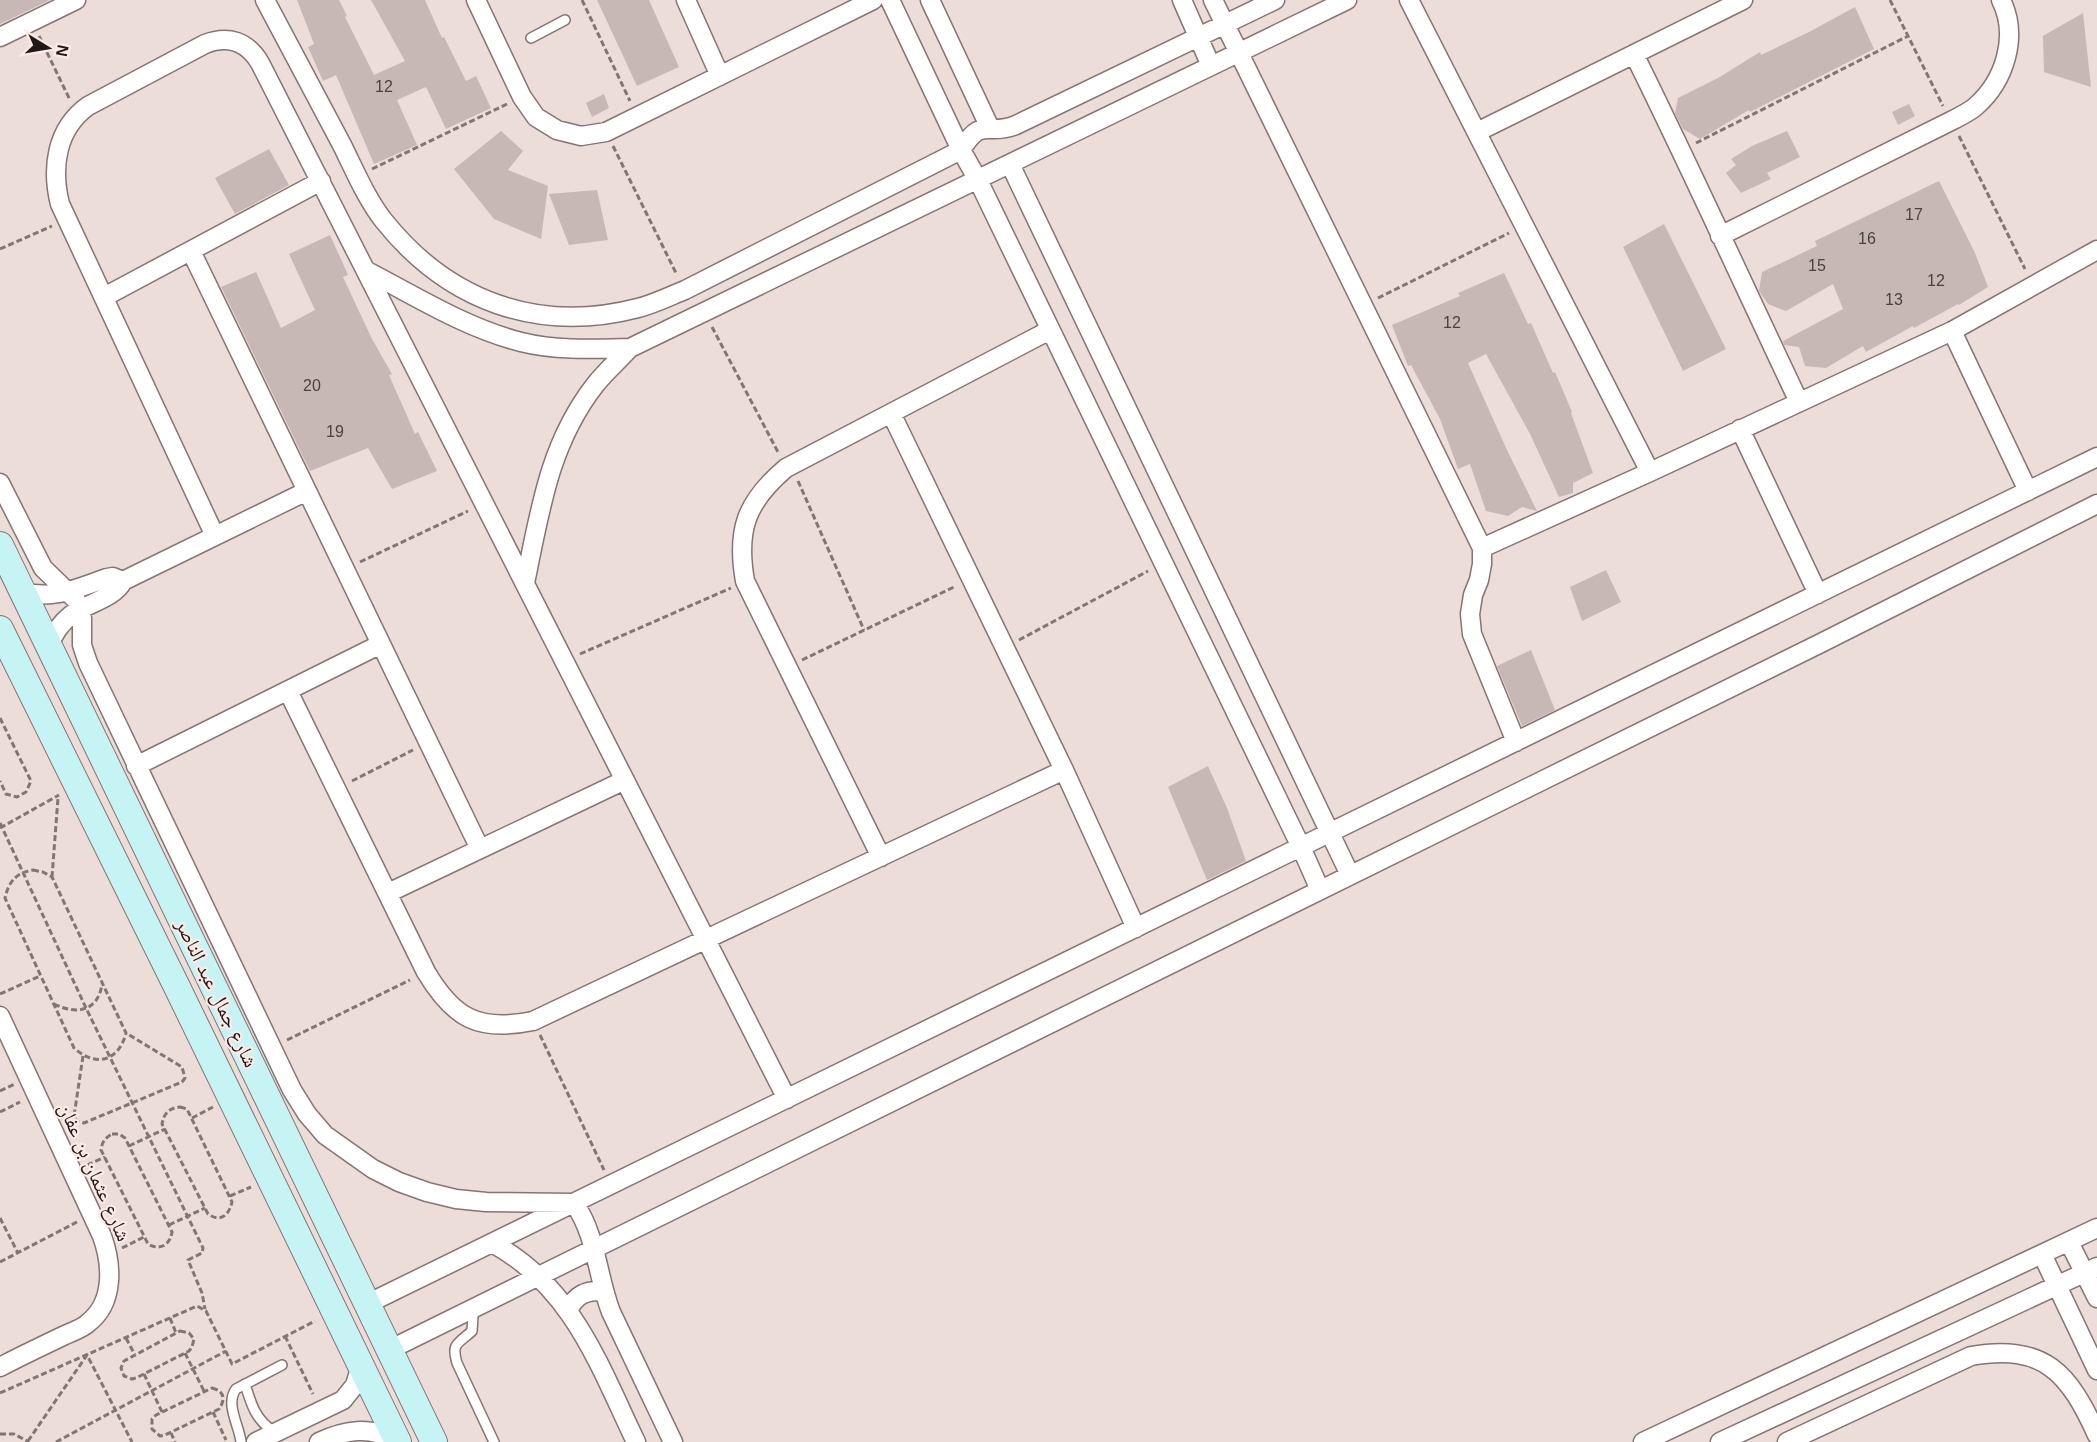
<svg xmlns="http://www.w3.org/2000/svg" width="2097" height="1442" viewBox="0 0 2097 1442" font-family="Arial,'Noto Naskh Arabic',sans-serif">
  <rect width="100%" height="100%" fill="#edddd9"/>
  <path fill="#c8b8b5" d="M0,0h50l-50,24z
    M297,0h42l8,16 -2,1 29,58 31,-14 -34,-61h54l17,38 2,-1 22,44 10,-5 15,32 -45,21 -20,-42 -29,13 20,45 -43,19 -38,-89 -13,6 -15,-34 6,-3z
    M597,0h52l30,67 -42,19z
    M1855,7l19,42 -124,63 -1,-2 -49,29 -17,-10 -8,-16 3,-15 40,-20 42,-26 1,3 48,-23z
    M2083,13l8,74 -47,-15 -1,-36z
    M604,94l5,14 -17,9 -6,-14z
    M1909,104l6,12 -17,9 -6,-13z
    M501,131l22,20 -15,19 40,16 -7,53 -47,-20 -40,-50z
    M1787,131l13,26 -33,16 4,6 -30,14 -15,-20 10,-8 -5,-6 21,-13z
    M269,149l20,36 -54,29 -20,-36z
    M1939,181l36,72 13,34 -29,18 -1,-1 -44,24 -1,-2 -47,26 -3,-6 -37,22 -21,-2 -6,-19 -15,-2 -1,-4 60,-32 -10,-25 -47,27 -18,-7 -9,-13 3,-19 55,-26 -2,-5z
    M597,190l11,50 -39,5 -20,-51z
    M1664,224l62,125 -43,22 -60,-124z
    M330,235l18,40 -5,2 29,62 20,35 -3,1 26,59 3,-2 19,39 -45,18 -24,-41 -58,23 -89,-184 35,-15 25,56 34,-18 -26,-56z
    M1504,273l24,51 3,-1 22,50 2,-1 17,40 -1,1 22,60 -20,10v10l-14,4 -29,-63 -44,-80 -18,9 39,87 30,61 -15,-4 -14,9 -22,-5 -16,-47 -12,5 -18,-50 -29,-54 -3,1 -16,-41 68,-29 -2,-3z
    M1606,570l15,32 -39,19 -12,-34z
    M1531,650l24,60 -33,16 -25,-60z
    M1208,766l19,42 19,53 -39,19 -39,-93z"/>
  <g fill="none" stroke-linecap="round" stroke-linejoin="round">
    <defs>
      <path id="service" d="M531,38l34,-18
        M470,1310l3,6 -1,15c-14,13 -21,12 -15,32l37,79
        M245,1384c6,20 11,37 30,48
        M241,1442c-2,-17 -16,-38 -5,-53l46,-24"/>
      <path id="minor" d="M265,0c26,48 51,97 77,145 12,24 25,55 42,76 64,80 154,113 254,87 16,-4 32,-12 47,-18l276,-140c22,-35 25,-13 55,-25l259,-125
        M476,0l46,97 14,20 21,13 24,6 25,-4 267,-132
        M686,0l34,76
        M890,0l71,150 17,30 323,667 19,43
        M930,0l60,128
        M1182,0l29,66
        M1213,0l269,548v16l-3,16 -6,15 -3,19 2,20 44,108
        M1409,0l241,472
        M0,37l76,-37
        M1634,54c57,115 110,232 165,348
        M1477,132l266,-132
        M1010,164l340,711
        M1720,236l231,-115c8,-4 18,-9 24,-14 30,-26 44,-71 26,-107
        M191,251l289,598
        M367,271c50,26 99,57 154,71 36,9 73,7 109,6
        M104,297l217,-116
        M1952,331l76,160
        M891,413l173,357 72,158
        M1740,429l78,165
        M0,483l43,85 33,32 6,18v27l6,18 204,427 15,24 18,21 48,34 26,13 28,10 29,7 30,3 88,1c23,33 23,73 37,109l62,130
        M215,536l-155,-332c-9,-36 -4,-75 28,-98l117,-62c23,-9 42,-3 55,19l527,1036
        M1482,548l168,-76 302,-141 145,-81
        M525,583c15,-72 24,-139 70,-198 11,-14 24,-25 35,-37l717,-348
        M23,592c31,8 55,-4 84,-14l6,-1 10,4
        M49,645c5,-12 12,-22 22,-30 16,-12 43,-16 52,-34l184,-90
        M288,691l138,281c28,47 53,60 107,49l531,-251
        M136,766l245,-122
        M881,857l-136,-276c-9,-51 1,-79 41,-113l264,-138
        M388,893l237,-113
        M0,1016l102,220c10,28 13,66 -14,87 -6,6 -17,9 -25,13 -21,10 -42,20 -63,31
        M2069,1242l28,56
        M492,1243c80,43 107,122 144,199
        M2042,1254l55,116
        M367,1304l1730,-847
        M568,1311c7,-16 19,-22 35,-19
        M389,1350l1432,-707 276,-139
        M256,1442l87,-42 12,-15 6,-19
        M319,1442c23,-11 53,-18 75,0
        M1643,1442l454,-214
        M1720,1442l377,-175
        M1787,1442l184,-86c73,-13 98,17 126,79"/>
      <path id="secondary" d="M0,545l434,897
        M0,629l177,358 221,455"/>
    </defs>
    <use href="#service" stroke="#847572" stroke-width="12"/>
    <use href="#minor" stroke="#847572" stroke-width="21"/>
    <use href="#secondary" stroke="#847572" stroke-width="28"/>
    <path stroke="#807673" stroke-width="3" stroke-dasharray="6 3" stroke-linecap="butt" d="M582,0l48,101
      M1890,0l53,106
      M39,36l31,64
      M1959,136l66,133
      M1696,143l212,-107
      M613,146l64,129
      M372,169l135,-65
      M0,249l52,-23
      M1378,298l131,-65
      M712,327l67,127
      M798,481l66,149
      M360,562l108,-51
      M1019,640l129,-69
      M580,654l151,-66
      M802,660l154,-74
      M0,718l31,63 -5,11 -9,5 -11,-3 -6,-13
      M352,781l61,-31
      M0,823l86,185 117,240 -1,5 -14,7 14,33 3,16
      M0,828l59,-33
      M33,870l10,2 9,5 74,156c-7,28 -30,35 -52,15l-69,-150c4,-17 11,-25 28,-28z
      M52,877l6,-79
      M0,994l40,-18
      M54,1004c22,11 44,8 48,-20
      M540,1035l64,135
      M287,1040l123,-60
      M83,1056l-9,60 3,5 7,2 98,-41 3,-4 -3,-11 -56,-34
      M0,1091l15,-7
      M180,1107l7,2 45,93c-3,13 -11,21 -24,12l-46,-90c2,-11 7,-16 18,-17z
      M0,1112l20,-10
      M192,1118l21,-11
      M112,1134h7l6,4 47,94c-2,13 -12,19 -24,12l-47,-94c1,-8 4,-12 11,-16z
      M129,1146l36,-17
      M87,1165l18,-8
      M230,1196l21,-9
      M0,1218l18,35
      M169,1225l36,-17
      M122,1248l22,-11
      M0,1262l77,-40
      M170,1318l6,15
      M180,1331l9,2 5,6 -2,8 -3,4 -53,27 -4,1 -8,-3 -3,-8 3,-7z
      M285,1336l28,58
      M126,1338l9,17
      M185,1353l19,38
      M144,1374l18,38
      M212,1388c12,3 14,11 7,21l-54,26 -5,1 -8,-7v-10l4,-4z
      M0,1393l197,-87 9,5 26,53 83,-43
      M213,1412l13,28
      M171,1433l4,9
      M0,1434h14l15,8
      M28,1441l59,-86 45,87
      M56,1442l170,-91"/>
    <use href="#service" stroke="#fff" stroke-width="9"/>
    <use href="#minor" stroke="#fff" stroke-width="18"/>
    <use href="#secondary" stroke="#c6f4f4" stroke-width="26"/>
  </g>
  <g text-anchor="middle" stroke-width="4.5" stroke-linejoin="round" paint-order="stroke">
    <g font-size="16" fill="#49423f">
      <text x="384" y="92">12</text>
      <text x="1914" y="220">17</text>
      <text x="1867" y="244">16</text>
      <text x="1817" y="271">15</text>
      <text x="1936" y="286">12</text>
      <text x="1894" y="305">13</text>
      <text x="1452" y="328">12</text>
      <text x="312" y="391">20</text>
      <text x="335" y="437">19</text>
    </g>
    <g font-size="20" fill="#1f1a18" stroke="#fbeae6">
      <text transform="translate(217 993) rotate(64)" y="7">شارع جمال عبد الناصر</text>
      <text transform="translate(95 1172) rotate(66)" y="7">شارع عثمان بن عفان</text>
    </g>
  </g>
  <g transform="translate(48 48) rotate(101)" stroke="#fbeae6" stroke-width="4.5" paint-order="stroke">
  <path d="M0-4.5L10 22L0 15L-10 22Z" fill="#1f1a18"/>
  <text y="-9" font-size="16" font-weight="bold" text-anchor="middle" fill="#1f1a18">N</text>
  </g>
</svg>
